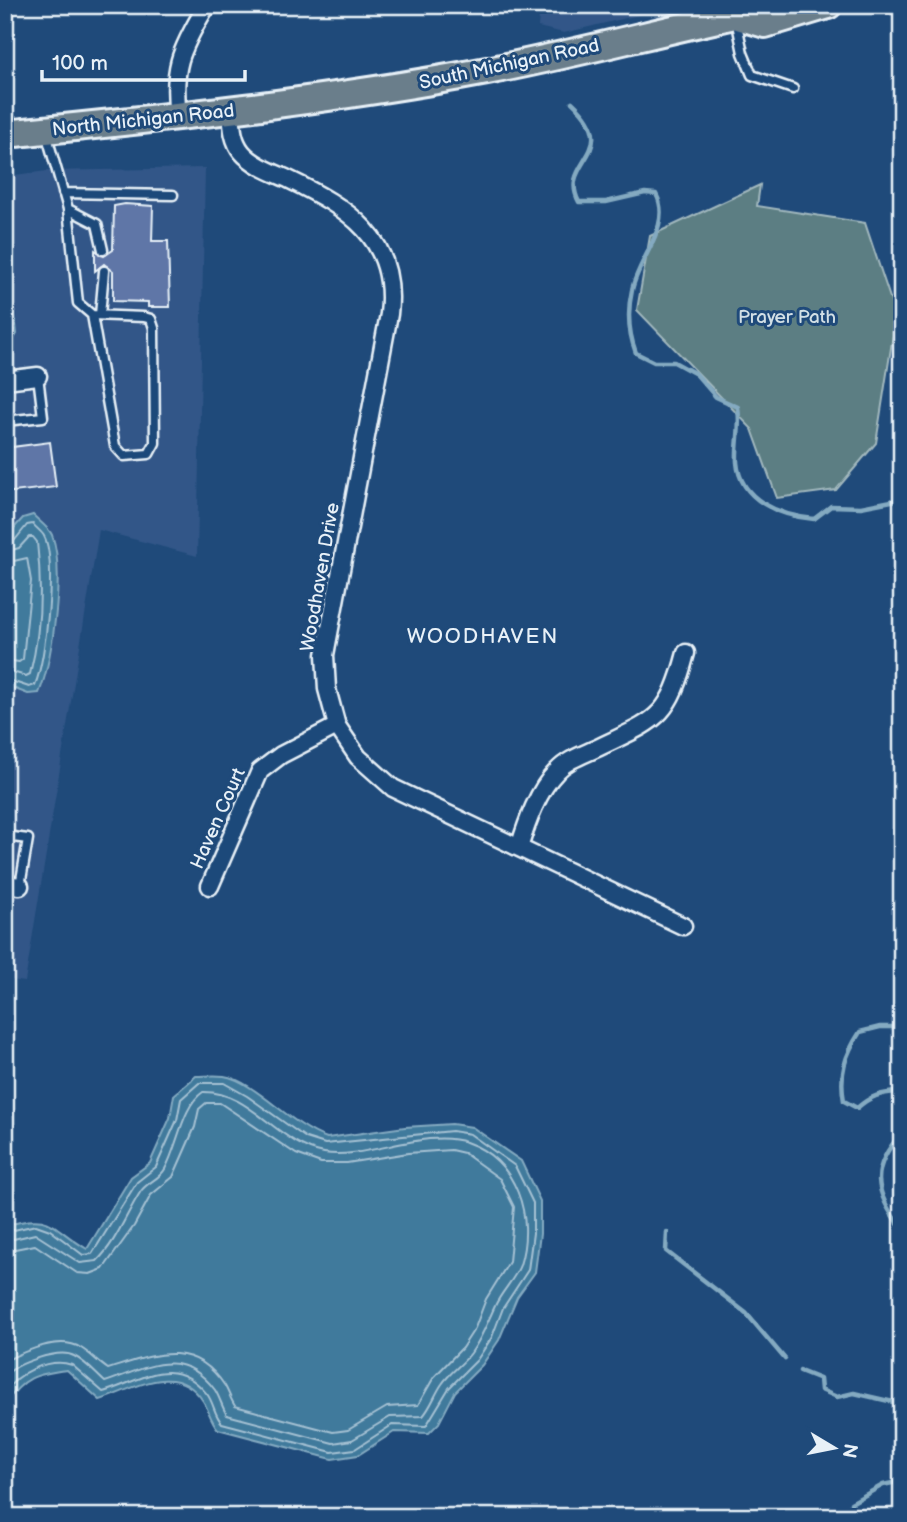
<svg xmlns="http://www.w3.org/2000/svg" width="907" height="1522" viewBox="0 0 907 1522" font-family="'Balsamiq Sans',sans-serif">
  <rect width="100%" height="100%" fill="#1f4a7a"/>
  <filter id="ink" filterUnits="userSpaceOnUse"><feTurbulence type="fractalNoise" baseFrequency=".0143" numOctaves="2"/><feDisplacementMap in="SourceGraphic" scale="14" xChannelSelector="R" yChannelSelector="G"/><feConvolveMatrix kernelMatrix="1 2 1 2 8 2 1 2 1" color-interpolation-filters="sRGB"/></filter>
  <g filter="url(#ink)">
    <path fill="#325788" d="M540,5h140l-116,28 -26,-6z
      M205,168l-8,388 -98,-26 -74,452 -20,-3v-803l43,-5z"/>
    <path fill="#5b7e83" stroke="#a2b8be" stroke-width="2" d="M760,185l-3,21 108,17 31,93 -20,127 -40,47 -59,8 -25,-69 -115,-119 13,-74z"/>
    <path fill="#417a9c" stroke="#84aac1" stroke-width="2" d="M5,288l10,28 2,18 -6,9h-6z
      M33,515c6,6 16,13 19,20 13,34 1,126 -13,158l-11,1 -23,-9v-147l18,-20z
      M196,1076c9,0 19,-1 28,0 31,5 67,50 103,62l78,-11 47,-3 20,3 49,34 19,40v33l-5,38 -18,25 -18,43 -17,25 -27,27 -16,31 -10,10 -35,-1 -36,23 -26,4 -114,-30c-8,-9 -9,-19 -15,-28 -26,-41 -69,-12 -103,-1l-33,-30c-32,4 -43,7 -62,34v-178c47,-15 45,1 82,23l44,-72 19,-14 20,-45 4,-23z"/>
    <g fill="none" stroke-linecap="round" stroke-linejoin="round">
      <path stroke="#a5c1d3" stroke-width="2" d="M5,543l10,-3 12,-15 6,-1c3,4 9,8 11,12 13,24 2,124 -9,149l-6,2 -24,-8
        M5,552l14,-4 10,-11h4l4,5c5,43 4,89 -7,132l-4,2 -21,-6
        M5,563l22,-5 4,23 -8,78 -4,3 -14,-2
        M5,1232l31,-7 14,5 33,25 9,-1 45,-72 19,-15 21,-47 4,-21 18,-16h25l23,13 59,42 19,6 127,-13 18,3 45,32 18,37v30l-5,37 -25,38 -11,29 -15,23 -28,28 -23,38 -34,-1 -37,24 -23,3 -110,-29c-8,-8 -8,-20 -15,-29 -34,-42 -65,-13 -104,-2l-31,-27c-24,-8 -54,8 -67,27
        M5,1241l30,-7 45,29 17,-2c20,-20 29,-47 44,-70 6,-9 19,-12 24,-22 13,-23 17,-63 38,-77 48,-1 74,52 121,61 41,7 101,-25 142,-11 51,18 69,75 54,123 -5,14 -19,27 -25,41 -8,17 -13,32 -24,47 -8,11 -21,19 -29,31 -7,10 -11,23 -19,32l-33,1 -38,23 -19,3 -106,-28c-5,-8 -7,-17 -12,-25 -34,-45 -68,-22 -110,-8 -9,-8 -19,-20 -31,-26 -15,-8 -58,7 -69,20
        M5,1251l30,-6 42,28 13,1 13,-5 31,-43 17,-31 22,-18 22,-50 4,-18 7,-6h14l76,51 25,9h26l61,-10 43,-3 13,3 36,26 14,28 -5,55 -23,37 -11,29 -13,20 -28,29 -16,28 -31,2 -39,23 -15,2 -98,-26c-4,-6 -6,-13 -10,-20 -32,-49 -72,-31 -117,-17 -9,-6 -17,-15 -27,-21 -21,-13 -56,3 -76,13"/>
      <path stroke="#84aac1" stroke-width="4.5" d="M572,102c54,50 -15,59 7,100h27l39,-9 11,1c17,31 -18,65 -24,96 -5,22 -4,42 4,63l18,9h20l22,12 20,23 22,10c3,19 -2,36 -1,55 3,39 44,54 77,57l17,-13 30,1 41,-8
        M902,899v20
        M902,1027h-22l-20,5c-15,23 -21,42 -16,69l13,7c14,-12 23,-15 41,-16l4,7
        M902,1133c-33,35 -28,60 0,96
        M667,1232l-1,19 80,62 39,46
        M800,1371l20,8 1,11 16,7 17,-4 48,11
        M853,1517l-2,-14 32,-18 19,-4"/>
    </g>
    <path fill="#5f76a7" stroke="#e8f1f8" stroke-width="2" d="M125,204l28,2 -1,35h16l2,66h-22v-5l-35,-1v-30l-9,-7 -9,7v-21l9,6 9,-6 1,-44z
      M50,442l6,45 -51,6v-45z"/>
    <g fill="none" stroke-linecap="round" stroke-linejoin="round">
      <defs>
        <path id="service" d="M736,19l7,34 9,22 41,14
          M46,133l22,76 10,94 14,12 52,2 7,2 3,9 1,115 -6,11 -25,2 -9,-10 -23,-131
          M63,193l110,2
          M68,209l29,15 6,26
          M100,315l4,-44
          M5,421l38,-4 -5,-41
          M5,836l23,3 -8,47"/>
        <path id="minor" d="M231,110c1,14 1,30 11,42 11,13 30,20 46,27 60,29 110,59 101,135l-64,341 2,34 10,37 21,31 35,31 290,138
          M178,116c-6,-47 2,-65 26,-106l6,-5
          M5,380l33,-4
          M519,848c8,-26 19,-58 38,-77 10,-11 25,-16 38,-22 60,-29 73,-28 91,-96
          M5,884l15,2
          M210,886l50,-115 21,-16 56,-29"/>
        <path id="primary" d="M5,134c162,-16 323,-33 482,-63 83,-16 166,-38 248,-56l30,9 63,-19"/>
      </defs>
      <use href="#service" stroke="#e8f1f8" stroke-width="13"/>
      <use href="#minor" stroke="#e8f1f8" stroke-width="21"/>
      <use href="#primary" stroke="#e8f1f8" stroke-width="32"/>
      <use href="#service" stroke="#1f4a7a" stroke-width="8"/>
      <use href="#minor" stroke="#1f4a7a" stroke-width="16"/>
      <use href="#primary" stroke="#6b7e8b" stroke-width="26"/>
    </g>
  </g>
  <g text-anchor="middle" stroke-width="6" stroke-linejoin="round" paint-order="stroke">
    <g font-size="19" fill="#e8f1f8" stroke="#1f4a7a">
      <text transform="translate(509 63) rotate(-12)" y="7">South Michigan Road</text>
      <text transform="translate(143 119) rotate(-6)" y="7">North Michigan Road</text>
      <text transform="translate(319 577) rotate(-80)" y="7">Woodhaven Drive</text>
      <text transform="translate(217 818) rotate(-66)" y="7">Haven Court</text>
    </g>
    <g font-size="19" fill="#d3e0e6" stroke="#1f4a7a">
      <text x="787" y="323">Prayer Path</text>
    </g>
    <g font-size="21" letter-spacing="2" fill="#e8f1f8" stroke="#1f4a7a">
      <text x="483" y="643">WOODHAVEN</text>
    </g>
  </g>
  <rect width="907" height="1522" fill="none" stroke="#1f4a7a" stroke-width="28"/>
  <rect x="14" y="14" width="879" height="1494" fill="none" stroke="#e8f1f8" stroke-width="2.5" filter="url(#ink)"/>
  <g transform="translate(834 1448) rotate(100)" stroke="#1f4a7a" stroke-width="5" paint-order="stroke">
  <path d="M0-5L12 26L0 18L-12 26Z" fill="#e8f1f8"/>
  <text y="-10" font-size="19" font-weight="bold" text-anchor="middle" fill="#e8f1f8">N</text>
  </g>
  <path d="M42 70v10h203v-10" fill="none" stroke="#e8f1f8" stroke-width="3.5"/>
  <text x="52" y="70" font-size="21" fill="#e8f1f8" stroke="#1f4a7a" stroke-width="5" paint-order="stroke">100 m</text>
</svg>
